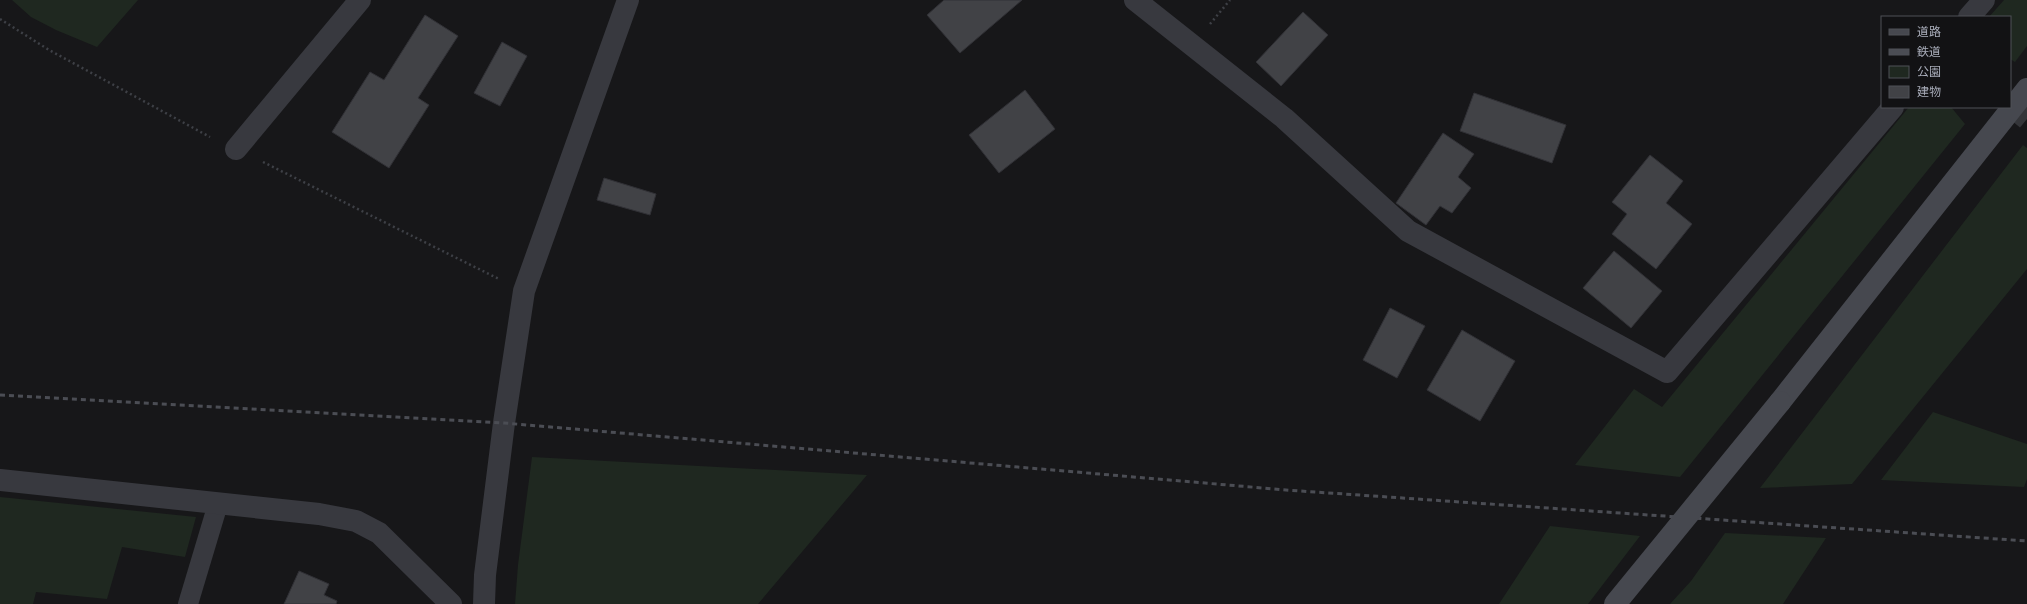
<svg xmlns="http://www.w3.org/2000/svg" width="2027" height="604" viewBox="0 0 2027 604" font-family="'IBM Plex Sans','Noto Sans JP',sans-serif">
  <rect width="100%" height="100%" fill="#171719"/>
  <path fill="#1f2820" d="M12,0h126l-41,47 -41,-17 -25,-13z
    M2004,0h23v46l-12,16 -5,-3v-42h-21z
    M1909,107h42l14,17 -285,353 -105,-12 59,-76 28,18z
    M2023,145l4,3v121l-175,215 -92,4z
    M1933,412l94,32v35l-3,8 -143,-7z
    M532,457l335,18 -109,129h-243l3,-39z
    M0,497l196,20 -11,40 -63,-10 -15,52 -71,-7 -3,12h-33z
    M1550,526l90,10 -52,68h-89z
    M1725,533l101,5 -43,66h-113l21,-23z"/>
  <path fill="#414246" stroke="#313136" d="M944,0h78l-62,53 -33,-38z
    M1303,12l25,23 -47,51 -25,-24z
    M425,15l33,21 -40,62 11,7 -40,63 -57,-36 38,-60 14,8z
    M502,42l25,14 -27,50 -26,-13z
    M1025,90l30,39 -56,44 -30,-38z
    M1474,93l92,32 -14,38 -92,-32z
    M1443,133l31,21 -16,23 13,11 -19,25 -12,-7 -14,19 -30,-22z
    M1650,155l33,26 -17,22 26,21 -36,45 -44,-35 15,-20 -15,-12z
    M604,178l52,16 -6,21 -53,-15z
    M1614,251l48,40 -31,37 -48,-40z
    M1390,308l35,18 -28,52 -34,-18z
    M1462,330l53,31 -35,60 -53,-31z
    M299,571l30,13 -5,11 13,6 -1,3h-52z"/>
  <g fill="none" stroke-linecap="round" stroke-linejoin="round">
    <path stroke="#343539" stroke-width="22" stroke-dasharray="22 11" stroke-linecap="butt" d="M2010,105l17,14"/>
    <path stroke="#3e4046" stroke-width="2.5" stroke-dasharray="2 3" stroke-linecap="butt" d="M0,19l49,31 161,87
      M1210,24l20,-24
      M263,162l236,117"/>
    <path stroke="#38393f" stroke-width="20" d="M188,604l30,-100"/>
    <path stroke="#38393f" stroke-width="22" d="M1135,0l149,118 124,113 259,141 226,-265
      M1969,17l15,-17
      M236,149l124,-149
      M0,480l319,34 37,7 23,12 72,71
      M484,604l1,-29 19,-152 20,-132 104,-291"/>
    <path stroke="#46484f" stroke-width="22" d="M1780,402l247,-313"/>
    <path stroke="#4b4d54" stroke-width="3" stroke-dasharray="5 4" stroke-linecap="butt" d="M0,395l504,28 782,67 741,51"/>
    <path stroke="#46484f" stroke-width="22" d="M1615,604l165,-202"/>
  </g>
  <rect x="1881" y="16" width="130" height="92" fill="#121214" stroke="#4e5056"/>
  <rect x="1889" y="29" width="20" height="6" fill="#46484f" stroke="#4e5056"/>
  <text x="1917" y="36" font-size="12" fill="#a9adba">道路</text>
  <rect x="1889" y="49" width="20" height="6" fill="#4b4d54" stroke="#4e5056"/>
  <text x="1917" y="56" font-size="12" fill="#a9adba">鉄道</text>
  <rect x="1889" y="66" width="20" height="12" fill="#1f2820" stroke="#4e5056"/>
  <text x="1917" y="76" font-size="12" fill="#a9adba">公園</text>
  <rect x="1889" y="86" width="20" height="12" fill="#414246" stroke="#4e5056"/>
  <text x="1917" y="96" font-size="12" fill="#a9adba">建物</text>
</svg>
